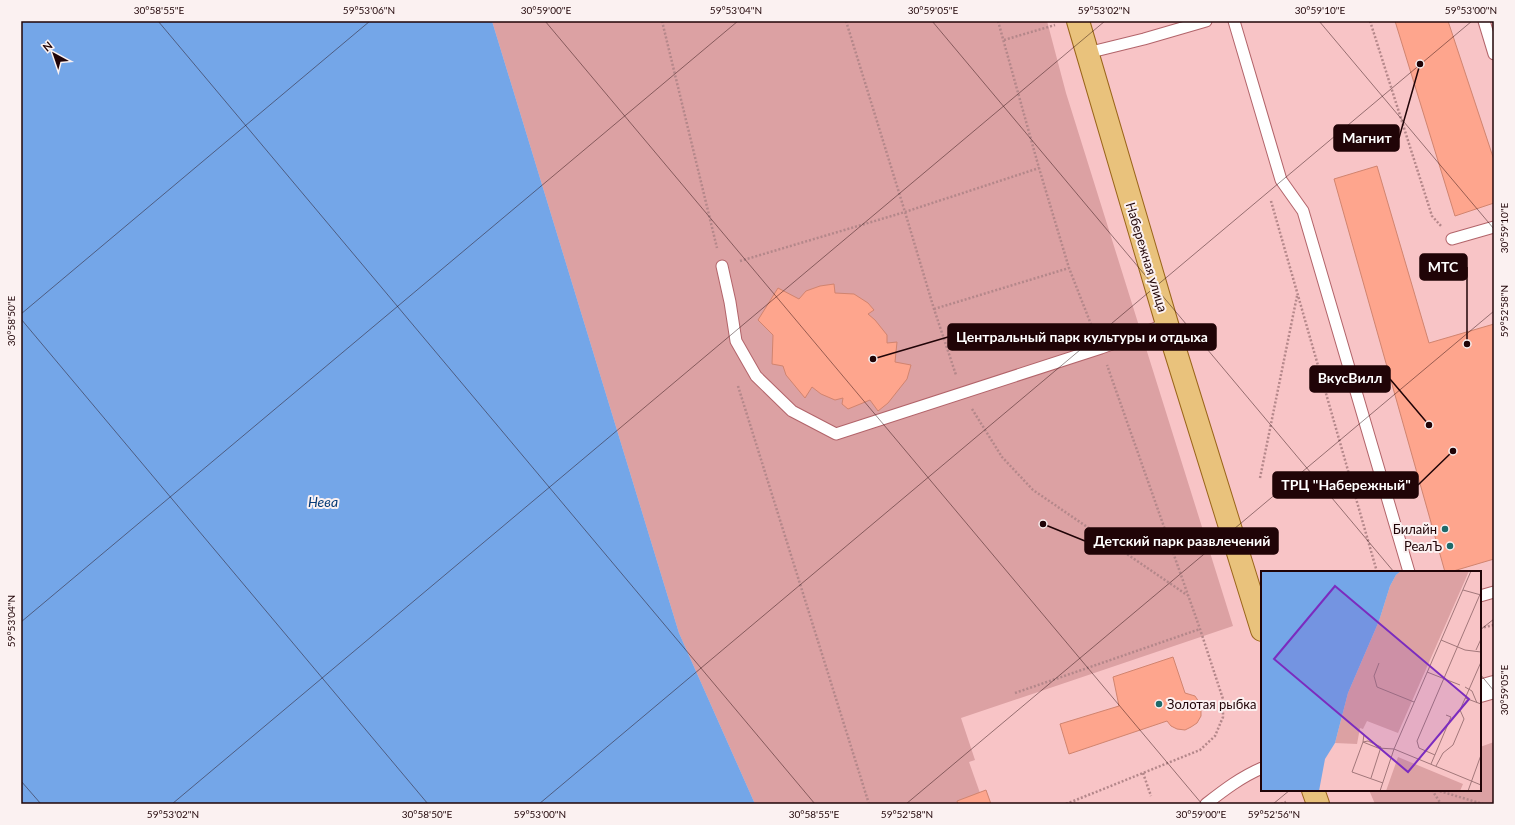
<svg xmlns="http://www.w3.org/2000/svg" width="1515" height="825" viewBox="0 0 1515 825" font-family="Lato,sans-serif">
  <rect width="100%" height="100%" fill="#f8c4c6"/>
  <path fill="#dca1a3" d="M492,21h555l19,72 167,533 -272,92 14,42 -6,2 11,31 -23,8 1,3h-203l-76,-171z
    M1494,742v62h-119l-6,-14h111v-43z"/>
  <path fill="#74a6e8" d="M21,21h471l187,612 76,171h-734z"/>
  <path fill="#fea58d" stroke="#d1846f" d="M1395,21h53l46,139v43l-39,13z
    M1377,166l52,177 65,-19v235l-44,13h-5l-111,-393z
    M834,284l1,9 19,1 14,9 6,7 -6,4 7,6 12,15v8l10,-1 -2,20 16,3 -4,14 -19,24 -10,8 -8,-11 -22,9 -6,-5 1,-6 -8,2 -14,-6 -9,-7 -7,11 -19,-23 -3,-9 -11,-2 1,-29 -15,-15 20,-32 21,11 7,-8 14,-5z
    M1173,657l12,36 10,3 4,6 2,7v7l-4,7 -6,4 -6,3 -8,-1 -6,-3 -4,-5 -98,33 -9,-30 59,-18 -6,-29z
    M986,790l5,14h-33l-1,-3z"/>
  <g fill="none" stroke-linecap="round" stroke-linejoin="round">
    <defs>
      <path id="service" d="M1234,21l47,159 22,31 106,361
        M1484,21l10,33
        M1087,53l57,-14 62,-18
        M1452,239l42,-12
        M722,266l8,36 6,39 20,35 36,35 44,23 265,-86 66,-24
        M1480,596l14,-4
        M1206,804c18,-14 35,-27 56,-36"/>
      <path id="tertiary" d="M1480,691l14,-4"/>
      <path id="primary" d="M1078,21l89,303 95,306
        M1313,790l5,14"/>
    </defs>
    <use href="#service" stroke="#b2646a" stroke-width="13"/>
    <use href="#tertiary" stroke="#b2646a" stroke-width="24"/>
    <use href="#primary" stroke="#9a651a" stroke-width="24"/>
    <path stroke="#b4878a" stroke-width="2.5" stroke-dasharray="2 2" stroke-linecap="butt" d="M662,21l55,227
      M846,21l59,191 29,97 22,66
      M998,21l41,147 30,100 25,64
      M1370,21l62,195 9,10
      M1004,40l51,-15
      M1271,201l106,371
      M740,261l165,-49 134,-44
      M934,309l135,-41
      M738,386l131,418
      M972,409l30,48 31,33 154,105
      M1260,478l37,-182
      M1480,628l14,-3
      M1015,693l185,-64
      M1143,773l8,23
      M1432,790l9,14
      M1436,790l47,14
      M1066,804l134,-54 15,-14 8,-19v-18l-23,-70 -93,-264
      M1281,804l5,-2"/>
    <use href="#service" stroke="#fff" stroke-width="11"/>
    <use href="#tertiary" stroke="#fff" stroke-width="22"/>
    <use href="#primary" stroke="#e9c27c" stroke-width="22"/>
  </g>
  <path fill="none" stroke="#200407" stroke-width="1" stroke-opacity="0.45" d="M158,21l657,783M545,21l657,783M932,21l462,551M1319,21l175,208M21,314l349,-293M21,319l407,485M21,622l717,-601M1480,630l14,-11M1480,674l14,17M21,781l20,23M172,804l933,-783M539,804l933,-783M906,804l588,-493M1273,804l17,-14"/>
  <g fill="#1d6a6a" stroke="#fbf1f1" stroke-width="1.5">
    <circle cx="1445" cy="529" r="4"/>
    <circle cx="1450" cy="546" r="4"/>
    <circle cx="1159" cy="704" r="4"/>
  </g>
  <g text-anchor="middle" stroke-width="4" stroke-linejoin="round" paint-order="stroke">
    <g font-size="13" fill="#200407" stroke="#fbf1f1">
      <text transform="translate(1147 257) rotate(73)" y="5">Набережная улица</text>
    </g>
    <g font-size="13" fill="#200407" stroke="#fbf1f1" text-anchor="end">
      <text x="1437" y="534">Билайн</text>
      <text x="1442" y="551">РеалЪ</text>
      <text x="1167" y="709" text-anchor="start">Золотая рыбка</text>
    </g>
    <g font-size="14" font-style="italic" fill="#083c77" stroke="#fbf1f1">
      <text x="323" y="507">Нева</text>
    </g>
  </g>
  <g transform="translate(1261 571)">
    <rect width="220" height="220" fill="#f8c4c6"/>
    <path d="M140,0h68l-71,162 -31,-12 -4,8 -3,-1 -3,16 -22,-1 13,-50 31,-72 11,-35 6,-11zM137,186l65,27 -3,7h-74z" fill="#dca1a3"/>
    <path d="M0,0h140l-5,4 -6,11 -11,35 -31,72 -13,50 -10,16 -6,32h-58z" fill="#74a6e8"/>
    <path fill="none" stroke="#74a6e8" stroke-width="2" d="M0,38l11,-38"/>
    <path fill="none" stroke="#a2777a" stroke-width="1" d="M202,19l18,5M180,69l24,10 16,2M215,79l5,-11M118,92l-5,13 3,11 37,15M166,101l33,13M204,116l7,4 5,12M204,127l16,6M103,163l-1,8 15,6 16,1 87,36M120,176l-13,-6 -5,1 -11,30 31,11M174,184l-16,-7 -2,-7 64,-149M170,193l20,-47 -5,-2M175,195l7,-13 10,-8 11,-26 -4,-9 21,-48M110,207l10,-31M119,220l14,-42 77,-178M207,220l13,-36"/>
    <path fill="#7b2cbf" fill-opacity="0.15" stroke="#7b2cbf" stroke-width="2" d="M74,15l134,113 -61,73 -134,-113z"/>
    <rect width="220" height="220" fill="none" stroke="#200407" stroke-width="2"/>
  </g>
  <path fill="none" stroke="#200407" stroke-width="1.5" d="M1420 64L1399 138M1467 344L1467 267M873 359L948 337M1429 425L1390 379M1453 451L1418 485M1043 524L1085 541"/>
  <g fill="#200407" stroke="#fbf1f1" stroke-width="1.5">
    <circle cx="1420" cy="64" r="4"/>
    <circle cx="1467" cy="344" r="4"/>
    <circle cx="873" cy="359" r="4"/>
    <circle cx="1429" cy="425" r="4"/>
    <circle cx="1453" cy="451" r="4"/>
    <circle cx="1043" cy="524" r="4"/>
  </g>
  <g fill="#200407" stroke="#200407" stroke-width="1.5">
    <rect x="1334" y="125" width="65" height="26" rx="4"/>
    <rect x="1420" y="254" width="47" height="26" rx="4"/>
    <rect x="948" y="324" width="268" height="26" rx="4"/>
    <rect x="1310" y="366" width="80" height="26" rx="4"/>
    <rect x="1273" y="472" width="145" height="26" rx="4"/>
    <rect x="1085" y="528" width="193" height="26" rx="4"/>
  </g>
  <g font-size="14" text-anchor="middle" font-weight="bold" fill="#fff">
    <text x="1367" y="143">Магнит</text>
    <text x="1443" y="272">МТС</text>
    <text x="1082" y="342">Центральный парк культуры и отдыха</text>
    <text x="1350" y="383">ВкусВилл</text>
    <text x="1346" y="490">ТРЦ "Набережный"</text>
    <text x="1182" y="546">Детский парк развлечений</text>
  </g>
  <rect width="1515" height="825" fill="none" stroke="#fbf1f1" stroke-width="44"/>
  <g transform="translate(54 54) rotate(320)" stroke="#fbf1f1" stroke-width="3" paint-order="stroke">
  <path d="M0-3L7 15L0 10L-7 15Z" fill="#200407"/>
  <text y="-6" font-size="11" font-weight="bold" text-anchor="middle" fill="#200407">N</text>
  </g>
  <rect x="22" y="22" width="1471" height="781" fill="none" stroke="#200407" stroke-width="1.5"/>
  <g font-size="10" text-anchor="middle" fill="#200407">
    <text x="159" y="14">30°58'55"E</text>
    <text x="369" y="14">59°53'06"N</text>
    <text x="546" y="14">30°59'00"E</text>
    <text x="736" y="14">59°53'04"N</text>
    <text x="933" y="14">30°59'05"E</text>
    <text x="1104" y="14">59°53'02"N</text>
    <text x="1320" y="14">30°59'10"E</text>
    <text x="1471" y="14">59°53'00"N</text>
    <text transform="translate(1504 228) rotate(-90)" y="4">30°59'10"E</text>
    <text transform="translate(1504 311) rotate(-90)" y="4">59°52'58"N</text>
    <text transform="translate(11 321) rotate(-90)" y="4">30°58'50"E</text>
    <text transform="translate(11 621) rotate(-90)" y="4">59°53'04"N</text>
    <text transform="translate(1504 690) rotate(-90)" y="4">30°59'05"E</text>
    <text x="173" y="818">59°53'02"N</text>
    <text x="427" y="818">30°58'50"E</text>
    <text x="540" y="818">59°53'00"N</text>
    <text x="814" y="818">30°58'55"E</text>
    <text x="907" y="818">59°52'58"N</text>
    <text x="1201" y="818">30°59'00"E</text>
    <text x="1274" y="818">59°52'56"N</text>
  </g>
</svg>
